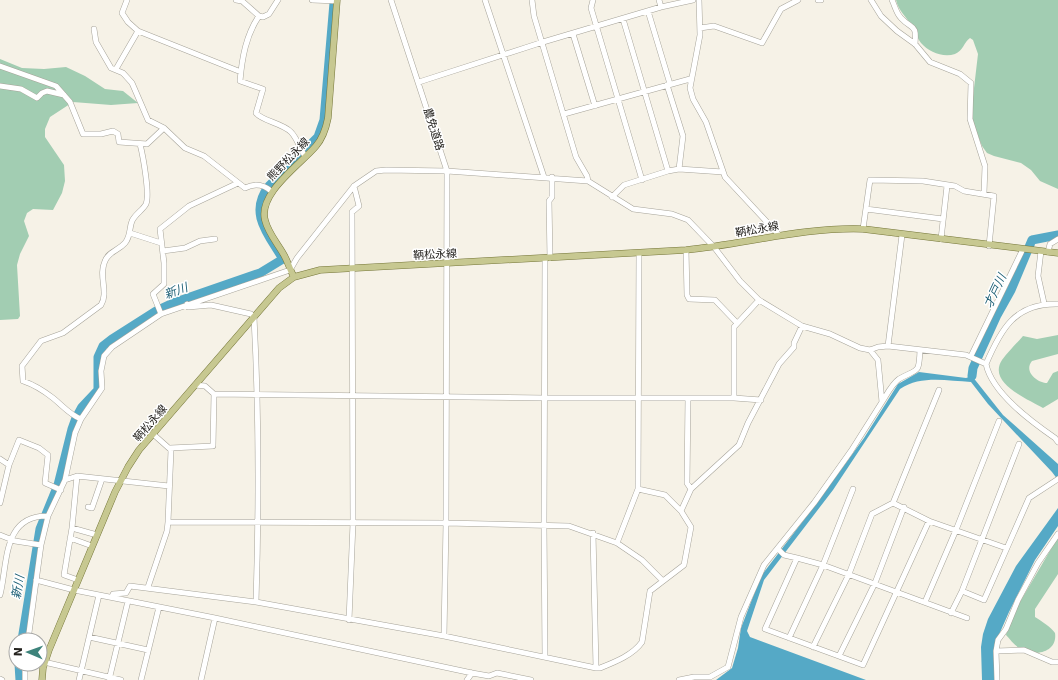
<svg xmlns="http://www.w3.org/2000/svg" width="1058" height="680" viewBox="0 0 1058 680" font-family="'DejaVu Sans','Noto Sans JP',sans-serif">
  <rect width="100%" height="100%" fill="#f6f2e7"/>
  <path fill="#a2cdb2" d="M896,0h162v189l-18,-8 -9,-11 -10,-7 -27,-7 -7,-3 -5,-7 -10,-25v-16l6,-51 -5,-14 -3,-2c-6,4 -7,13 -15,16 -12,4 -26,-2 -34,-11 -4,-5 -5,-12 -9,-17 -6,-10 -13,-14 -16,-26z
    M0,59l22,9 22,1 22,-2 19,9 20,13 18,2 15,12 -27,2 -38,-3 -23,15 -5,12v8l19,28 1,16 -3,12 -9,17 -20,-1 -6,4 -3,8 5,15 -9,18 -3,11 3,51 -2,3 -18,1z
    M1058,335v19l-26,7c-9,11 6,22 15,22l6,-10 5,-2v28l-15,9c-15,-9 -56,-25 -41,-48 6,-8 14,-16 21,-24l14,3z
    M1058,537v37l-23,35v8c6,4 16,10 20,16 3,21 -24,24 -36,15 -5,-3 -9,-9 -13,-13l4,-16z"/>
  <path fill="#55a9c6" d="M919,372l47,6 6,-2 31,39 55,49v16l-6,-8 -64,-68 -17,-22c-24,-1 -50,-7 -71,7l-67,101 -69,90 -17,51 3,6 116,43h-150l16,-12 6,-20 3,-20 20,-52 55,-72 48,-66 34,-54z
    M1058,508v18l-23,34 -26,52 -15,34 1,34h-13l-1,-33 2,-13 5,-15 28,-53z"/>
  <g fill="none" stroke-linecap="round" stroke-linejoin="round">
    <path stroke="#55a9c6" stroke-width="9" d="M972,376l1,-8 24,-53 14,-25 21,-50 26,-5
      M22,640l18,-111 18,-44 14,-56 4,-11 6,-11 16,-17v-33l5,-11 9,-7 44,-28 17,-8 87,-30 23,-14c-15,-25 -35,-46 -14,-73l49,-49 6,-17 10,-117
      M19,664l1,16"/>
    <defs>
      <path id="minor" d="M127,0l-5,13 6,9 10,9 103,41
        M236,0l6,1 17,15c-13,19 -17,42 -19,65l23,8 -7,24c6,8 26,10 35,19 6,6 9,17 14,24
        M312,0l25,1
        M391,0l56,171 -1,352 -2,113
        M485,0l59,177
        M532,0l2,16 42,141 11,19 1,5
        M593,0l-2,8 51,172
        M659,0l2,7
        M699,0l1,35 -10,53 3,11 13,23 19,55 54,58
        M818,0h3
        M871,0l10,16 16,15 18,13 15,18 30,12 11,9 -1,36 15,47 -1,27
        M892,0c3,6 4,13 9,18 11,12 16,5 14,26
        M648,11l22,73
        M259,16l4,1 6,-3 9,-14
        M623,19l45,152
        M700,28l14,-2 48,17 19,-34 17,-9
        M94,29l2,13 15,26 12,5 9,10 16,37 16,8 21,20 19,8 41,32c10,-5 18,-4 26,3
        M573,34l22,72
        M0,66l56,20 14,16 13,32h18l12,-3 5,3 1,8 28,2 17,-16
        M116,69l22,-38
        M419,82l124,-40 118,-35 32,-7
        M667,85l16,51 -4,33
        M0,86l21,3 16,9 5,-5 5,-2 17,4
        M564,114l126,-35
        M612,197l12,-12 44,-14 11,-2 44,3
        M866,209l77,10
        M863,229l7,-49 53,1 32,5 9,5 30,5 -5,50
        M130,233l31,10
        M941,239l6,-53
        M686,250l1,45 2,4 26,1 22,23
        M163,251l22,-3 15,-7 15,-2
        M1041,251l-3,25 6,27
        M1048,252l2,-8 8,-5
        M550,258l-1,-57 3,-4v-20
        M187,304l1,3 23,-2 40,9 3,3c5,95 5,190 2,285
        M1058,304c-43,-1 -57,25 -72,60 6,29 46,58 69,74l3,4
        M161,314l-8,-20 11,-10v-21l-4,-34 29,-23 49,-23
        M888,346l14,-111
        M971,356l52,-107
        M195,385l10,1 9,8 331,4h189l27,2
        M688,398l-1,85 4,6
        M734,398v-71l25,-27
        M882,402c5,-8 10,-18 17,-23 19,-11 20,-4 21,-29
        M81,419c-11,-4 -18,-13 -28,-21 -9,-7 -18,-13 -30,-17l-1,-15 19,-25 22,-8 38,-28c8,-13 -3,-29 4,-44 4,-10 13,-10 20,-18 6,-7 4,-15 7,-22 3,-7 11,-11 14,-17 4,-10 -3,-48 -6,-60
        M170,448l43,-2 1,-52
        M0,459l9,6
        M77,476l-5,52 -8,47 14,5
        M65,480l12,-4 92,10
        M0,503l9,-38 10,-25 20,8 9,7 -3,28 16,7
        M893,503l36,18 77,27
        M88,507l4,1 10,-29
        M681,511l10,-22 48,-44 9,-22 31,-59 15,-17v-4l8,-17
        M168,522l278,1 123,3 48,17 25,17 21,21
        M72,528l25,7
        M593,533l3,135
        M0,535l15,6 26,4
        M70,538l22,8
        M617,543l21,-54 1,-236
        M778,549l6,6 13,3 -32,71 98,36 66,-144
        M797,558l26,7 144,53
        M36,580l38,10 141,28 257,55 17,3 8,-3 34,7
        M148,587l19,-56 1,-9 3,-72 -18,-16
        M962,591l22,9 45,-102 29,-19
        M0,595c8,-31 2,-80 48,-79
        M112,597l1,-3 13,-1 4,-7 126,16 188,34 152,32h4c15,-6 33,-13 42,-26l8,-51 34,-26 7,-38 -10,-16 -16,-16 -27,-6
        M925,602l31,-72 43,-109
        M951,613l11,-22 57,-147
        M349,620l4,-97 -1,-311 7,-6 -5,-20
        M89,637l59,13
        M789,638l34,-73 30,-76
        M28,640l13,-95 7,-29 17,-36 10,-47 6,-14 21,-31 -1,-17 3,-15 8,-9 49,-33 129,-44 7,-12 57,-72 22,-15 10,-1 61,1 141,10 45,28 39,5 16,6 26,27 26,34 19,19 43,26 28,8 30,14 10,2 8,-3 10,-1 78,9 20,9
        M813,647l36,-73 23,-60 21,-11 46,-113
        M996,651l28,-1 28,12h6
        M839,656l36,-73 29,-76
        M545,657l-1,-132 1,-267
        M44,662l77,18
        M0,679l2,1
        M25,680v-16
        M79,680l20,-85
        M109,680l19,-79
        M141,680l18,-73
        M201,680l14,-62
        M467,680l5,-7
        M679,680l15,-3h16l18,-10 13,-50 23,-52 50,-62 37,-52 31,-49 -4,-42 -8,-10
        M997,680l-1,-29 2,-11 8,-11 12,-29 20,-37 20,-29"/>
      <path id="major" d="M294,277c-4,-7 -6,-15 -10,-22 -6,-11 -16,-22 -19,-35 -7,-27 35,-55 51,-74 7,-8 10,-18 12,-28l9,-118
        M42,680l1,-12 6,-18 66,-158 13,-25 11,-17 140,-162 15,-11 26,-7 366,-20c60,-6 117,-23 177,-21l195,24"/>
    </defs>
    <use href="#minor" stroke="#a6a399" stroke-width="6"/>
    <use href="#major" stroke="#757639" stroke-width="7"/>
    <use href="#minor" stroke="#fff" stroke-width="5"/>
    <use href="#major" stroke="#c7c891" stroke-width="6"/>
  </g>
  <g text-anchor="middle" stroke-width="3" stroke-linejoin="round" paint-order="stroke">
    <g font-size="11" fill="#24221e" stroke="#fff">
      <text transform="translate(434 129) rotate(72)" y="4">農免道路</text>
      <text transform="translate(288 159) rotate(-46)" y="4">熊野松永線</text>
      <text transform="translate(757 229) rotate(-10)" y="4">鞆松永線</text>
      <text transform="translate(435 254) rotate(-3)" y="4">鞆松永線</text>
      <text transform="translate(150 423) rotate(-49)" y="4">鞆松永線</text>
    </g>
    <g font-size="12" font-style="italic" fill="#1e6076" stroke="#fff">
      <text transform="translate(176 291) rotate(-20)" y="4">新川</text>
      <text transform="translate(995 291) rotate(-65)" y="4">才戸川</text>
      <text transform="translate(18 587) rotate(-80)" y="4">新川</text>
    </g>
  </g>
  <g transform="translate(28 652) rotate(272)"><circle r="19" fill="#ffffff" stroke="#a7a7a5"/>
  <path d="M0-3L7 15L0 10L-7 15Z" fill="#3d837b"/>
  <text y="-6" font-size="11" font-weight="bold" text-anchor="middle" fill="#24221e">N</text>
  </g>
</svg>
